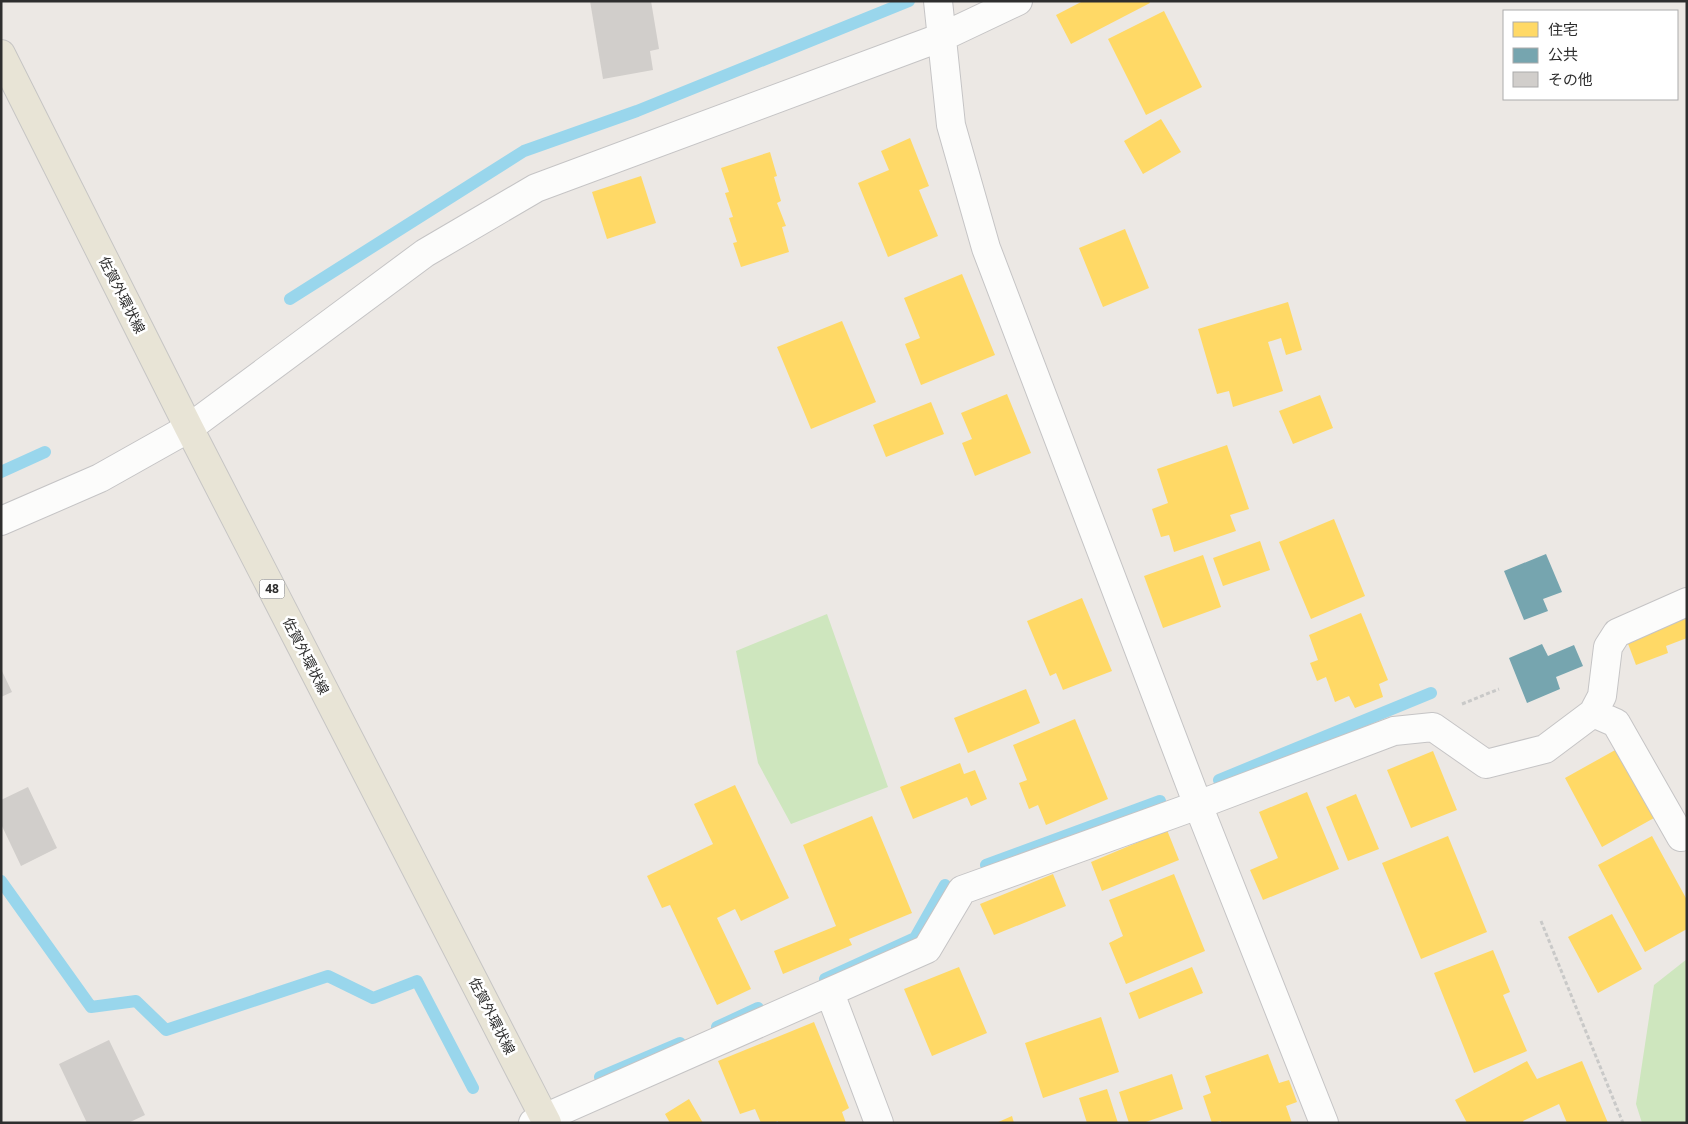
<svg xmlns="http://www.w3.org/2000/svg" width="1688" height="1124" viewBox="0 0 1688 1124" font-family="'Noto Sans','Noto Sans JP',sans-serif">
  <rect width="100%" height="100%" fill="#ece8e4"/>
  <path fill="#cee6be" d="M827,614l61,173 -97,37 -33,-61 -22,-112z
    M1687,959v164h-45l-6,-19 18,-119z"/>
  <path fill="#ffd966" d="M1083,1h66l1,2 -79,41 -15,-29z
    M1164,11l38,76 -56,28 -38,-76z
    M1161,119l20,33 -38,22 -19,-33z
    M910,138l19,48 -10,4 19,46 -50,21 -30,-74 31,-13 -8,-19z
    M770,152l7,24 -3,1 7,24 -4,2 9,23 -4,1 7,25 -48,15 -8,-24 4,-1 -8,-24 4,-1 -8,-24 4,-1 -8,-24z
    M641,176l15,47 -49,16 -15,-47z
    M1125,229l24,59 -46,19 -24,-59z
    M962,274l33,81 -74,30 -16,-41 15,-6 -16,-40z
    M1288,302l14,48 -16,5 -5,-17 -13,4 15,49 -50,16 -4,-16 -12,3 -19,-65z
    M842,321l34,81 -65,27 -34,-82z
    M1007,394l24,59 -56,23 -13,-33 10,-4 -11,-26z
    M1320,395l13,33 -40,16 -14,-33z
    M931,402l13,32 -58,23 -13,-32z
    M1227,445l22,64 -19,6 6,16 -62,21 -5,-17 -8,2 -9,-28 16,-6 -11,-34z
    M1334,519l31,77 -54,23 -32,-77z
    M1260,541l10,29 -47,16 -10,-28z
    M1203,555l18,52 -58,21 -19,-52z
    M1082,598l30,73 -49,19 -7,-17 -6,3 -23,-55z
    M1361,613l27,67 -9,4 4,13 -28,11 -6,-12 -14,6 -9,-25 -9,4 -7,-18 8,-3 -9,-25z
    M1687,618v20l-21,8 2,7 -32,12 -9,-24z
    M1026,689l14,34 -72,30 -14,-35z
    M1075,719l33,80 -62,26 -8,-20 -9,4 -10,-26 8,-3 -14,-35z
    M1617,749l37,69 -52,29 -37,-69z
    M1433,751l24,59 -46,18 -24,-58z
    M960,763l4,11 11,-4 12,29 -16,7 -4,-9 -54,22 -13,-32z
    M735,785l54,113 -48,23 -6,-12 -18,9 34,71 -34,16 -47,-100 -8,3 -15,-32 66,-32 -19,-40z
    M1307,792l32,77 -76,31 -13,-30 28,-12 -19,-46z
    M1356,794l23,55 -31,12 -22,-54z
    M872,816l40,97 -63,26 3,6 -69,29 -9,-23 62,-25 -33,-81z
    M1167,830l12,30 -77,31 -11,-29z
    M1448,836l39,96 -66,27 -39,-96z
    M1652,836l35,64v29l-42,23 -47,-87z
    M1053,874l13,32 -72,29 -14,-31z
    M1174,874l31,77 -79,33 -17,-41 14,-7 -14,-36z
    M1612,914l30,55 -44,24 -30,-56z
    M1493,950l17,42 -7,3 24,56 -53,22 -40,-100z
    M959,967l28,66 -55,23 -28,-67z
    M1192,967l11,26 -64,26 -10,-26z
    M1101,1017l18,55 -76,26 -18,-55z
    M814,1022l35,86 -7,4 4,11h-68v-2l-5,2h-12l-6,-14 -15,5 -22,-53z
    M1268,1054l11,29 10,-3 8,22 -11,4 6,17h-71v-2l-9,2 -9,-27 8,-3 -6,-17z
    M1527,1061l10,18 45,-18 26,62h-41l-8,-19 -36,17 1,2h-57l-12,-23z
    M1172,1074l11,35 -40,14h-14l-10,-31z
    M1107,1089l11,34h-31l-8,-25z
    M689,1099l14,24h-33l-5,-9z
    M1012,1116l2,7h-18z"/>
  <path fill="#76a5af" d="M1546,554l16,38 -19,7 5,12 -24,9 -20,-49z
    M1542,644l6,12 26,-11 9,21 -27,11 4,12 -33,14 -18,-45z"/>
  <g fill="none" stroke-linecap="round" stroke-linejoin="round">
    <path stroke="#99d6ec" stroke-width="12" d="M290,299l234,-148 113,-40 272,-110
      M1,472l44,-20
      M1219,780l212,-87
      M986,865l174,-64
      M1,881l90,126 45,-6 30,29 162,-54 45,22 44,-17 56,107
      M825,979l90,-41 30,-53
      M717,1027l41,-19
      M600,1077l80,-34"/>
  </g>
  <path fill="#d1cecb" d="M590,1h61l8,48 -9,2 3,19 -50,9z
    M1,669l11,23 -11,5z
    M28,787l29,61 -36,18 -20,-42v-24z
    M109,1040l36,75 -17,8h-41l-28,-59z"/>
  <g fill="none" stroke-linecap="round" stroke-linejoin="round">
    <defs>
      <path id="minor" d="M938,1l13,124 35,123 212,557 126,318
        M1,521l99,-43 89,-50 236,-175 111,-65 406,-151 76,-36
        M1593,713l23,10 65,114
        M830,993l49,130
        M533,1123l394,-174 35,-59 236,-85 196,-74 39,-4 53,37 59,-15 48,-36 9,-17 6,-49 9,-14 70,-31"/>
      <path id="major" d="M1,54l188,374 358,695"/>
    </defs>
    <use href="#minor" stroke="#c5c4c5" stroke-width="30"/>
    <use href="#major" stroke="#c6c5c4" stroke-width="30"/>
    <path stroke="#c9c9c8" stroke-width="3" stroke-dasharray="4 2.5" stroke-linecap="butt" d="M1462,704l37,-15
      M1541,921l82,202"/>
    <use href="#minor" stroke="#fcfcfb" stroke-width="28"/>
    <use href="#major" stroke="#e8e4d6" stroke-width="28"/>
  </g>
  <g text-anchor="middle" stroke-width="5" stroke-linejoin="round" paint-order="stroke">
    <rect fill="#fff" stroke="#6d6d6d" stroke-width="1" x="259.5" y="579.5" width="25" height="19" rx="4"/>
    <g font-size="12" font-weight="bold" fill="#2e2e2e">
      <text x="272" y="593">48</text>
    </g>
    <g font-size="14" fill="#2e2e2e" stroke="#fff">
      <text transform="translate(122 295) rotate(63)" y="5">佐賀外環状線</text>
      <text transform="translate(306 656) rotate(63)" y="5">佐賀外環状線</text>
      <text transform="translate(492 1016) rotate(63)" y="5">佐賀外環状線</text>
    </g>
  </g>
  <rect width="1688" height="1124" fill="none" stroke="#2e2e2e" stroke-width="5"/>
  <rect x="1503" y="10" width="175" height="90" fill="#ffffff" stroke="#ababab"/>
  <rect x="1513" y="22" width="25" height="15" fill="#ffd966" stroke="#ababab"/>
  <text x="1548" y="35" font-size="15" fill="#2e2e2e">住宅</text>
  <rect x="1513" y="48" width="25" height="15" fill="#76a5af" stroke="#ababab"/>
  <text x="1548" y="60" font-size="15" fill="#2e2e2e">公共</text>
  <rect x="1513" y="72" width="25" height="15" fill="#d1cecb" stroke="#ababab"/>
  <text x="1548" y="85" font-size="15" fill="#2e2e2e">その他</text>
</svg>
